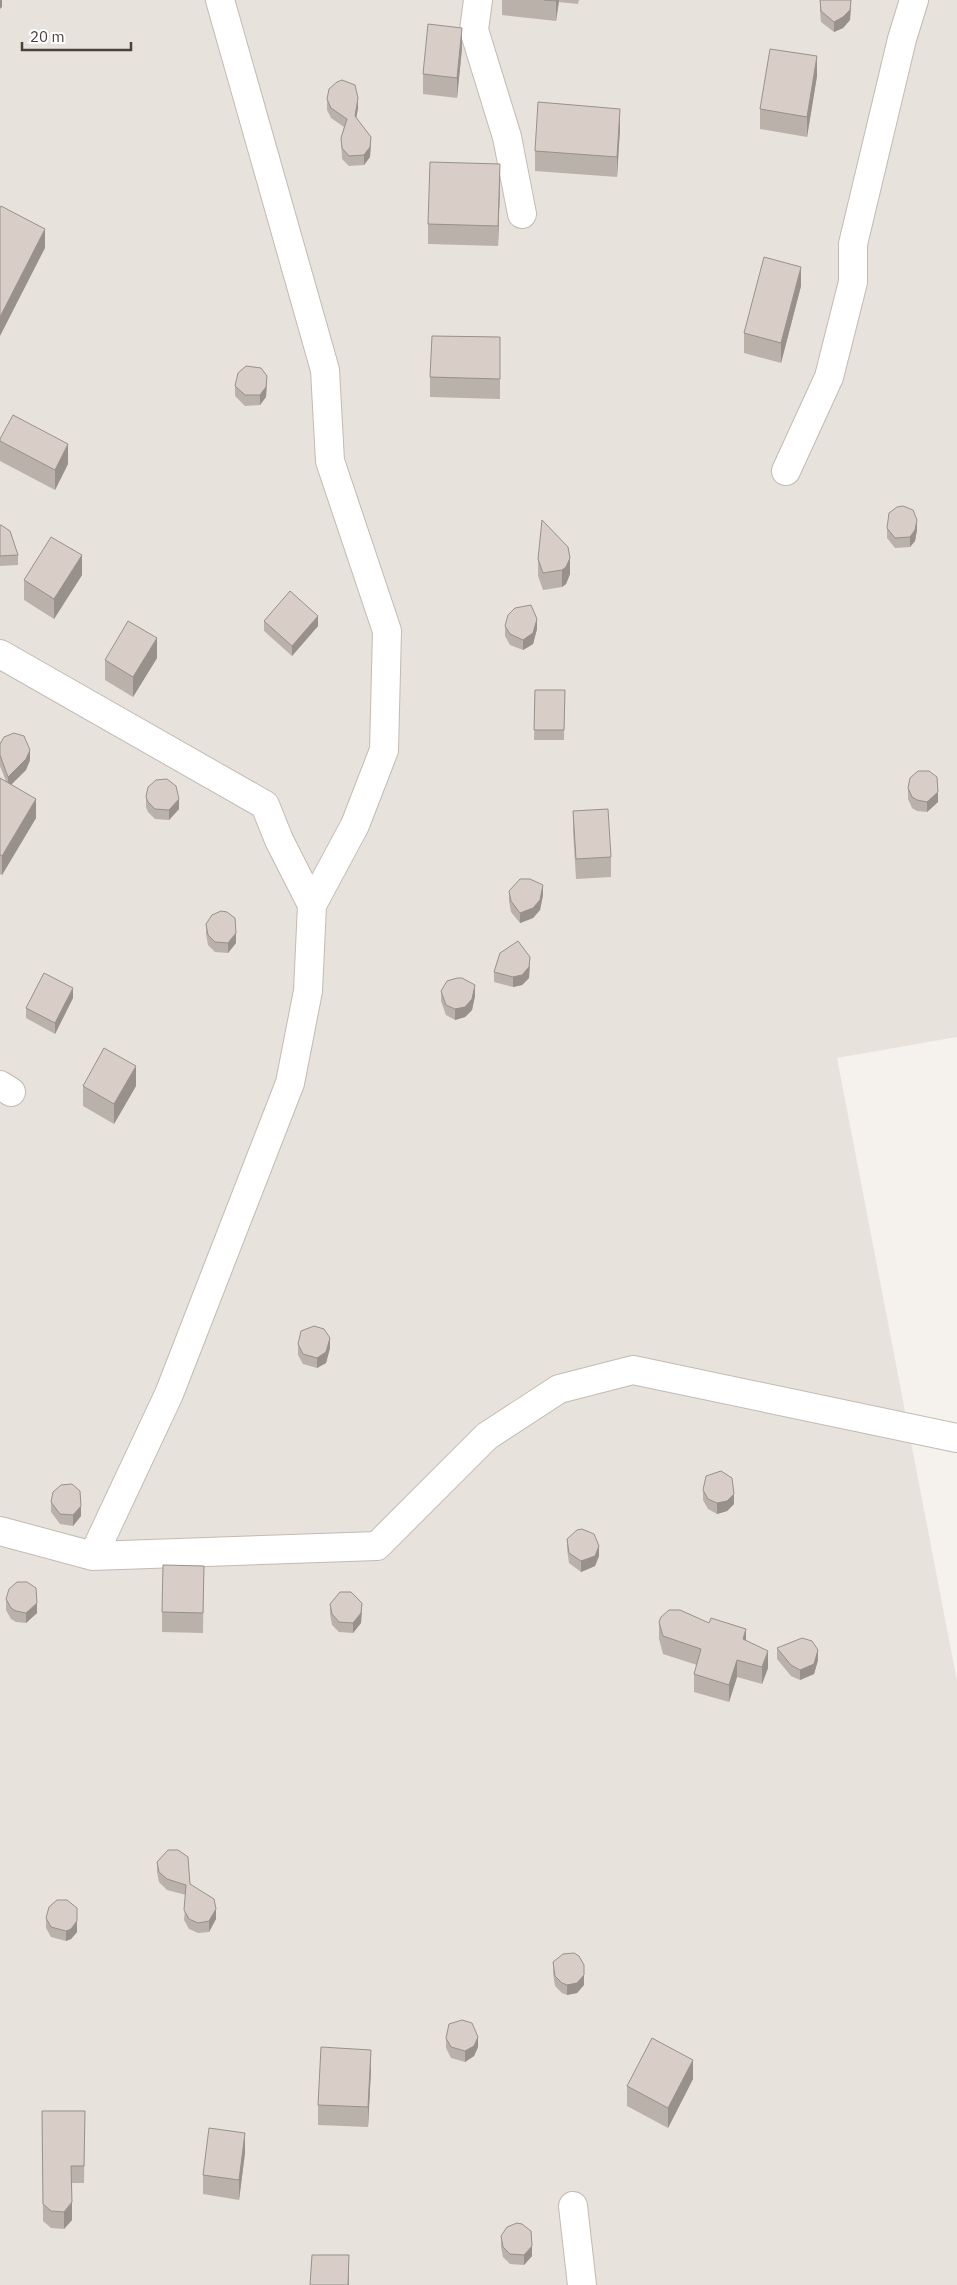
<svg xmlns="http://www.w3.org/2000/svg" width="957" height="2285" viewBox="0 0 957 2285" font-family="'IBM Plex Sans',sans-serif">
  <rect width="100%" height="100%" fill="#f5f1ed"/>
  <path fill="#e8e2dc" d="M0,0h957v1037l-120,21 120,623v604h-957z"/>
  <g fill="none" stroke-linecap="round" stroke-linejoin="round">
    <defs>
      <path id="minor" d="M478,0l-4,30 33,107 15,77
        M786,471l43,-94 24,-95v-38l49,-205 12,-39
        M0,654l265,151 14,35 33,65
        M0,1085l11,7
        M0,1531l93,25 284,-10 110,-110 72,-47 74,-19 324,68
        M93,1556l76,-162 121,-311 18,-92 4,-86 43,-80 29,-75 3,-119 -57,-170 -5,-91 -105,-370
        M573,2206l9,79"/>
    </defs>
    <use href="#minor" stroke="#c3bab3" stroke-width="30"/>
    <use href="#minor" stroke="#fff" stroke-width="28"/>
  </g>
  <path fill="#bab1ab" d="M502,0h77l-1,4 -19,-2 -3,19 -54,-6z
    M820,1l31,9 -1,10 -7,8 -9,4 -13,-10 -1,-11z
    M462,48l-5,50 -34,-4v-20z
    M817,76l-10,61 -47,-8v-20z
    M327,99l31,9 -2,10 15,29 -1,10 -6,8 -15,1 -7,-7 -1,-21 3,-11 -13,-9 -4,-8z
    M620,129l-3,48 -82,-6v-20z
    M500,184l-2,62 -70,-2v-20z
    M801,286l-20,77 -37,-10v-20z
    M500,337v62l-70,-2v-20z
    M235,386l32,1 -1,10 -6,8 -15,1 -10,-10z
    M0,441l68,23 -13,26 -55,-29z
    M0,525l18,30v10l-18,1z
    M887,528l30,2 -2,11 -5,6 -15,1 -8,-10z
    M570,558v16l-4,10 -4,3 -19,3 -5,-14v-17z
    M82,575l-28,44 -30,-19v-20z
    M264,621l54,5 -26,30 -28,-25z
    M505,626l32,3 -4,15 -10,6 -13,-5 -5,-9z
    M157,658l-24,39 -28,-17v-20z
    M535,690h30l-1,50h-30z
    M0,744l30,16 -4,10 -15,14 25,34 -34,57 -2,-1v-96l6,3 -6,-15z
    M908,788l30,14 -11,10 -10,-1 -5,-3 -4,-9z
    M146,797l33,12 -10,11 -14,-1 -7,-7 -2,-5z
    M573,811l38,46v20l-35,2 -3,-48z
    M509,891l34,4 -3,15 -7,8 -13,5 -9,-11 -2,-11z
    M206,924l30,19 -8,10 -13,-1 -7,-7 -2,-11z
    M530,967l-1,11 -7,7 -9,2 -19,-5v-10z
    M441,991l34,5 -3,14 -7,7 -10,3 -9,-5 -5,-14z
    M73,998l-18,36 -29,-16v-10z
    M83,1086h53l-22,38 -31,-18z
    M298,1344l32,4 -4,15 -9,5 -14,-4 -5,-9z
    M703,1490l31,14 -7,7 -10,3 -9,-5 -5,-9z
    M51,1502l30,14 -8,10 -13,-2 -9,-12z
    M567,1539l32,17 -4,10 -14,6 -12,-9 -2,-14z
    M204,1566l-1,67 -41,-1v-20z
    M6,1599l31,14 -11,10 -10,-1 -5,-3 -5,-9z
    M330,1604l32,9 -1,10 -8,10 -14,-1 -7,-7 -2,-11z
    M659,1622l87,19 22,27 -6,16 -25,-7 -8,25 -35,-10v-18l3,-9 -34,-11 -4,-15z
    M777,1648l41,12 -4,14 -14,6 -9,-4 -14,-17z
    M157,1862l33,22 26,35 -7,13 -11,1 -9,-4 -5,-9 2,-25 -19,-5 -8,-8 -2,-10z
    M46,1918l31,14 -6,7 -5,2 -15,-4 -5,-9z
    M553,1962l31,13v10l-7,8 -10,2 -5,-2 -7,-7 -2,-13z
    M446,2038l32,9 -4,9 -9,6 -14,-4 -5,-10z
    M371,2070l-3,57 -50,-2v-20z
    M693,2079l-25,49 -41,-22v-20z
    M42,2111h43l-1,72h-12v37l-8,9 -13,-1 -8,-7z
    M245,2153l-6,47 -36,-6v-19z
    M501,2236l31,20 -8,9 -14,-1 -7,-7 -2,-10z"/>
  <path fill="#97908b" d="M0,0h2v7l-2,2z
    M556,0h3l-3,21z
    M851,0l-1,20 -7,8 -9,4v-10z
    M462,28v20l-5,50v-20z
    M817,56v20l-10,61v-20z
    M358,98v10l-3,18v-10z
    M620,109v20l-3,48v-20z
    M371,137l-1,20 -6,8v-10z
    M500,164v20l-2,62v-20z
    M45,229v19l-45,88v-19z
    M801,267v19l-20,77v-20z
    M267,376l-1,21 -6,8v-10z
    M68,444v20l-13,26v-20z
    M917,520v10l-2,11 -5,6v-10z
    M82,555v20l-28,44v-20z
    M570,558v16l-4,10 -4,3v-17z
    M318,616v10l-26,30v-10z
    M537,619v10l-4,15 -10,6v-10z
    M157,638v20l-24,39v-20z
    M30,750v10l-4,10 -18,18v-11z
    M938,792v10l-11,10v-10z
    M36,799v19l-34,57v-19z
    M179,799v10l-10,11v-10z
    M543,885v10l-3,15 -7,8 -13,5v-10z
    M236,933v10l-8,10v-10z
    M530,957l-1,21 -7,7 -9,2v-10z
    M475,985v11l-3,14 -7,7 -10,3v-11z
    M73,988v10l-18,36v-11z
    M136,1066v20l-22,38v-20z
    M330,1338v10l-4,15 -9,5v-10z
    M734,1494v10l-7,7 -10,3v-11z
    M81,1506v10l-8,10v-11z
    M599,1546v10l-4,10 -14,6v-11z
    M37,1603v10l-11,10v-10z
    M362,1603l-1,20 -8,10v-10z
    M746,1629v17l-3,-7z
    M818,1650v10l-4,14 -14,6v-10z
    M768,1651v17l-6,16v-17z
    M737,1660v17l-8,25v-17z
    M77,1908v24l-6,7 -5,2v-10z
    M216,1909v10l-7,13v-11z
    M584,1965v20l-7,8 -10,2v-10z
    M478,2037v10l-4,9 -9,6v-11z
    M371,2050v20l-3,57v-20z
    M693,2060v19l-25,49v-20z
    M245,2133v20l-6,47v-20z
    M72,2202v18l-8,9v-17z
    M532,2246v10l-8,9v-10z
    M349,2255v30h-1z"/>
  <path fill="#d8cec7" stroke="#97908b" d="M544,0h12v1z
    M820,0h31l-1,10 -7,7 -9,5 -13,-11z
    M428,24l34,4 -5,50 -34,-4z
    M770,49l47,7 -10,61 -47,-8z
    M342,80l13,5 3,13 -3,18 16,21 -1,10 -6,8 -15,1 -7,-8 -1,-10 6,-19 -16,-11 -4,-9 2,-10 8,-7z
    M538,102l82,7 -3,48 -82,-6z
    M430,162l70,2 -2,62 -70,-2z
    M1,206l44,23 -45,88v-109z
    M764,257l37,10 -20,76 -37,-10z
    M432,336l68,1v42l-70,-2z
    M246,366l15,2 6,8 -1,11 -6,8h-15l-10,-9 3,-13z
    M13,415l55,29 -13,26 -55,-29v-2z
    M903,506l10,4 4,10 -2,10 -5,7 -15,1 -8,-10 2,-15 8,-6z
    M542,520l26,27 2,11 -4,9 -4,3 -19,3 -5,-14z
    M0,525h1l9,6 8,24 -18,1z
    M51,537l31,18 -28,44 -30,-19z
    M290,591l28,25 -26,30 -28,-25z
    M531,605l6,14 -4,14 -10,7 -13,-6 -5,-8 3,-11 7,-7z
    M128,621l29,17 -24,39 -28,-17z
    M535,690h30l-1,40h-30z
    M14,733l10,3 6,14 -4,9 -18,18 -8,-22v-11l4,-7z
    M918,771h11l8,6 1,15 -11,10 -10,-2 -5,-3 -4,-9 2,-10z
    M0,778l36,21 -34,57 -2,-1z
    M167,779l9,7 3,13 -10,11 -14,-1 -7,-7 -2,-5 2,-10 8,-7z
    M608,809l3,48 -35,2 -3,-48z
    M520,879h10l13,6 -3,15 -7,8 -13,5 -9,-12 -2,-10z
    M221,911l6,1 8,6 1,15 -8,10 -13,-1 -7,-7 -2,-11 6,-9z
    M518,941l12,16 -1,10 -7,8 -9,2 -19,-5 6,-19z
    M44,973l29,15 -18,35 -29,-15z
    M457,978h5l13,7 -3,14 -7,8 -10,2 -9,-4 -5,-14 6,-10z
    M104,1048l32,18 -22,38 -31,-18z
    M314,1326l10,3 6,9 -4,14 -9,6 -14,-4 -5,-10 3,-13z
    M721,1471l11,7 2,16 -7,7 -10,2 -9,-4 -5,-9 3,-14z
    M72,1484l8,7 1,15 -8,9 -13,-1 -9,-12 2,-10 8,-7z
    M582,1529l12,5 5,12 -4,10 -14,5 -12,-8 -2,-14 10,-9z
    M163,1565l41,1 -1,47 -41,-1z
    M17,1582h10l9,6 1,15 -11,10 -10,-2 -5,-3 -5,-9 3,-10z
    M340,1592h11l11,11 -1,10 -8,10 -14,-1 -7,-8 -2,-10z
    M669,1610h11l29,13 2,-5 35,11 -3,10 25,12 -6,16 -25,-7 -8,25 -35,-11 7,-25 -38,-13 -4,-14 2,-5z
    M802,1638l10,3 6,9 -4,14 -14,6 -9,-5 -14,-17z
    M168,1850h10l10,7 2,27 24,15 2,10 -7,12 -11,2 -9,-4 -5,-9 2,-25 -19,-6 -8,-7 -2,-10z
    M57,1900h10l10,8v13l-6,8 -5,2 -15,-4 -5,-9 3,-11z
    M574,1953l5,3 5,9v10l-7,8 -10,2 -5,-2 -7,-7 -2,-14 10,-8z
    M462,2020l10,3 6,14 -4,9 -9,5 -14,-4 -5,-9 3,-14z
    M652,2038l41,22 -25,48 -41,-22z
    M321,2047l50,3 -3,57 -50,-2z
    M42,2111h43l-1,55h-13l1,36 -8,10 -13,-1 -8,-7z
    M209,2128l36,5 -6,47 -36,-5z
    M517,2223l5,1 9,7 1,15 -8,9 -14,-1 -7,-7 -2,-11 6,-9z
    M312,2255h37l-1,30h-38z"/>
  <path d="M22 42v8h109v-8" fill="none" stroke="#49413b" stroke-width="2.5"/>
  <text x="30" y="42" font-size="15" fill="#49413b" stroke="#ffffff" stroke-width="4" paint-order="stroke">20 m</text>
</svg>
